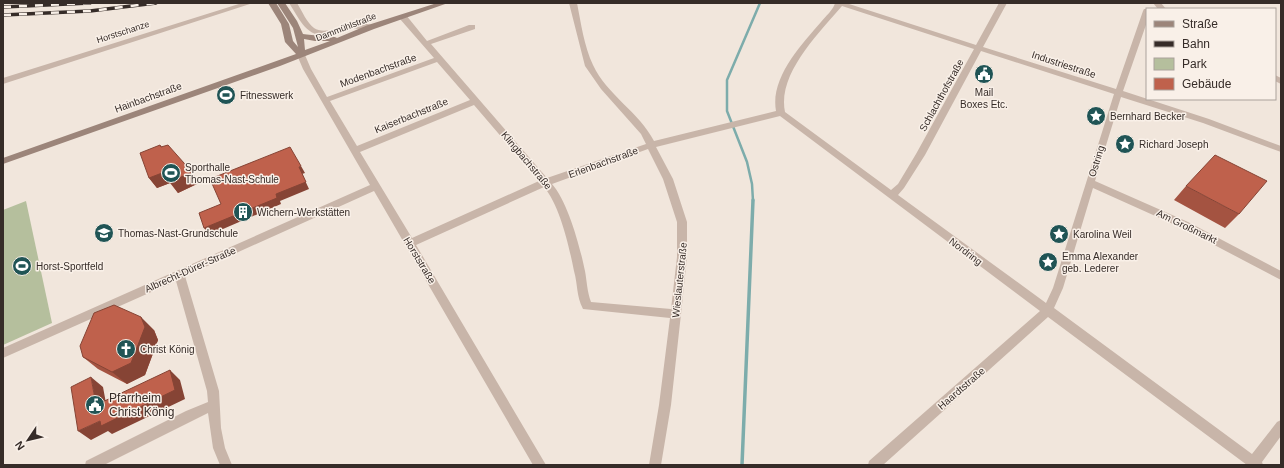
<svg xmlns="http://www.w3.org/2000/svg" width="1284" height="468" viewBox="0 0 1284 468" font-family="Helvetica,sans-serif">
  <rect width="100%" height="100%" fill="#f1e6dc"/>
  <path fill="#b5bf9d" d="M26,201l26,122 -49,22v-135z"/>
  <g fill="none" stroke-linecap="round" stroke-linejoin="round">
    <path stroke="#7dacab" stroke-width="2.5" d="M753,201l-1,-17 -5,-22 -20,-51v-31l33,-77"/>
    <path stroke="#7dacab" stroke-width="3.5" d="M742,465l11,-265"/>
    <path fill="#c8b5a9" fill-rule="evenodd" d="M242,3h11l-250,81v-6z
      M289,3h8c5,8 10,20 17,25 14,10 47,-12 61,-1 -6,5 -17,1 -24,2 -9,1 -16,5 -25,6 -20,2 -27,-17 -37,-32z
      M569,3h8c4,20 7,43 16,62 14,30 46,47 61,76l122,-30c-6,-33 25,-66 45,-89 4,-5 13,-13 14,-19h11l130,42 23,-42h8l-24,44 133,42 27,-78 1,-2h4l-1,13 -24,69 86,28 72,27v6l-78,-29 -82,-26 -26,84 93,41 93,49v9l-99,-52 -89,-40 -30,100 -9,20 198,146 25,-32 4,-2v16l-19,26 1,3h-16l-199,-148 -165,148h-15l1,-4 171,-150 -260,-195 -124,31 17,32 14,43v35l-6,57 -10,91 -10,60h-12l10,-60 11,-87 -87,-9c-7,-14 -5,-24 -9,-38 -5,-25 -14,-65 -30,-84l-128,58 130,220h-13l-159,-274 -189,85 34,115 2,37 4,20 7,17h-12l-7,-17 -5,-35 -104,52h-19l1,-4 100,-50 22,-9 -1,-11 -31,-110 -173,77v-10l367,-163 -67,-116 -6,-14 1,-2h6l1,2 6,14 16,28 107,-39 -34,-39v-4h6l21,26 42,-16h6v4l-44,15 116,134 99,-34 -5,-10 -40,-45 -16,-23zM842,6l132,43 -58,105 -18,30 -7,6 -106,-78c-8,-38 34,-79 57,-106zM981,51l133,43 -61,194 -7,15 -148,-108 6,-7 21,-33zM437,62l33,38 -113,46 -27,-45zM474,105l65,76 -127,57 -52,-86zM648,149l15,30 14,43v35l-6,52 -80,-7c-4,-11 -4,-20 -6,-31 -5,-24 -17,-69 -33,-87z
      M1153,3h8l5,6h-8z
      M1275,75l6,3v6l-6,-3z"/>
    <path fill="#9c857a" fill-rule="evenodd" d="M268,3h8l13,21 4,17 5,6 -5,-19 -16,-25h8l12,18 6,13c9,2 30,1 34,4l31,-13 69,-22h11l-74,26 -94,37 -277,98v-6l293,-104 -11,-12 -4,-18zM304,39l11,2h15l-25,9z"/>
    <defs>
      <path id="rail" d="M3,7l87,-4
        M3,15l87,-4 66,-8"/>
    </defs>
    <use href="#rail" stroke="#362c28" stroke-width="3.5"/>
    <use href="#rail" stroke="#f9f0e8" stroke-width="2.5" stroke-dasharray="8" stroke-linecap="butt"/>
  </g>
  <path fill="#a45341" d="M160,145l2,2 37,36 -21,10 -8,-10 -13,5 -8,-10z
    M1186,186l53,28 -14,14 -51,-28z
    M154,330l4,10 -13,35 -18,9 -29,-15 -15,-12z"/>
  <path fill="#864435" d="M301,166l4,7 -3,1 7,15 -29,12 1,3 -72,31 -5,-7 72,-34 23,-27z
    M192,172l7,11 -21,10 -8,-11z
    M162,173l8,10 -13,5 -8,-10z
    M141,317l13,13 4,10 -13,35 -18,9 -15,-12z
    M170,370l10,10 5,19 -73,35 -4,-3 -17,9 -13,-9 22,-10z
    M91,377l12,10 5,27 -12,-9z"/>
  <path fill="#bf614c" stroke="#864435" d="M160,145l1,2 7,-2 24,27 -22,10 -8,-9 -13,5 -9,-25z
    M290,147l11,19 -2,1 7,15 -30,12 1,4 -73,30 -5,-15 22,-9 -11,-25z
    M1215,155l52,26 -28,33 -53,-28z
    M114,305l27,12 4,10 -14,36 -19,9 -29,-15 -3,-11 14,-33z
    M170,370l5,20 -74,36 -1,-5 -22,10 -7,-44 20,-10 5,28z"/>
  <defs>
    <symbol id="civic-disc" viewBox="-11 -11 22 22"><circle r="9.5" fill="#205455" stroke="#f9f0e8"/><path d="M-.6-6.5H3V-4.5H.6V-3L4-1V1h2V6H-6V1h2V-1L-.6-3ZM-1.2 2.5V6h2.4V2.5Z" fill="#fff"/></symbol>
    <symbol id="stadium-disc" viewBox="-11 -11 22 22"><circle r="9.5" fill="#205455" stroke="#f9f0e8"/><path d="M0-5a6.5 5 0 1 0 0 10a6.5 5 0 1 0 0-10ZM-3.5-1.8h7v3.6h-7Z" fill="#fff"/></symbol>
    <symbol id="sight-disc" viewBox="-11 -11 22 22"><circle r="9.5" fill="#205455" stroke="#f9f0e8"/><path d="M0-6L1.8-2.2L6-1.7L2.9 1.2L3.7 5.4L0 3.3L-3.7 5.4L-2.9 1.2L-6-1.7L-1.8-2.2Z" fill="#fff"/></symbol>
    <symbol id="building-disc" viewBox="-11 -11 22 22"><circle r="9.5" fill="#205455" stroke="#f9f0e8"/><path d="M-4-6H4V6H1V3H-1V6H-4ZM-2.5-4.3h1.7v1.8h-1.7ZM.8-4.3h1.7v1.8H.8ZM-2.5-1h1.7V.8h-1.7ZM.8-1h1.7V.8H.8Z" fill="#fff"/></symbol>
    <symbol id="school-disc" viewBox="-11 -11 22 22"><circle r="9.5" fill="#205455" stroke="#f9f0e8"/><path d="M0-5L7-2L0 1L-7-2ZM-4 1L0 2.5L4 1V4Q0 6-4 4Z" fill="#fff"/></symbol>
    <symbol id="church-disc" viewBox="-11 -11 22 22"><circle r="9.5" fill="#205455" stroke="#f9f0e8"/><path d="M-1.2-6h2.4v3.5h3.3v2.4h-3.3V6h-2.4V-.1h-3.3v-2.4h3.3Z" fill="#fff"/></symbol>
  </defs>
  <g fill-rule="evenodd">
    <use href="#civic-disc" x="973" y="63" width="22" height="22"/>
    <use href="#stadium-disc" x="215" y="84" width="22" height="22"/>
    <use href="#sight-disc" x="1085" y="105" width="22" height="22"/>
    <use href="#sight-disc" x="1114" y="133" width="22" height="22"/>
    <use href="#stadium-disc" x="160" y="162" width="22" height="22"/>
    <use href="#building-disc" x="232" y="201" width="22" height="22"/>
    <use href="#school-disc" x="93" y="222" width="22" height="22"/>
    <use href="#sight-disc" x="1048" y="223" width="22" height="22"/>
    <use href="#sight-disc" x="1037" y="251" width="22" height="22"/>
    <use href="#stadium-disc" x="11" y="255" width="22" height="22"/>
    <use href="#church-disc" x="115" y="338" width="22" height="22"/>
    <use href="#civic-disc" x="84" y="394" width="22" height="22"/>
  </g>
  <g text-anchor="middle" stroke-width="3" stroke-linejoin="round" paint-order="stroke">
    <g font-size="9" fill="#362c28" stroke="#f9f0e8">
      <text transform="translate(346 27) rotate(-21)" y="3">Dammühlstraße</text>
      <text transform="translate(123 32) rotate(-18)" y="3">Horstschanze</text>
    </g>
    <g font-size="10" fill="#362c28" stroke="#f9f0e8">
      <text transform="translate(1064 64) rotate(18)" y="4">Industriestraße</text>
      <text transform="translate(378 70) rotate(-20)" y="4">Modenbachstraße</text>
      <text transform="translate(941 95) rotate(-61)" y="4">Schlachthofstraße</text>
      <text transform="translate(148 97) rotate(-20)" y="4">Hainbachstraße</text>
      <text transform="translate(411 115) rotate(-22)" y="4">Kaiserbachstraße</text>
      <text transform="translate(527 160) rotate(50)" y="4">Klingbachstraße</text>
      <text transform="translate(1096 161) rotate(-73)" y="4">Ostring</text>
      <text transform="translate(603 162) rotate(-20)" y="4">Erlenbachstraße</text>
      <text transform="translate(1187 226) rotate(26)" y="4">Am Großmarkt</text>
      <text transform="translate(966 251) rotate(37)" y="4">Nordring</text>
      <text transform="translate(420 260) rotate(59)" y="4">Horststraße</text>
      <text transform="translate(190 269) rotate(-24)" y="4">Albrecht-Dürer-Straße</text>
      <text transform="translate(679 280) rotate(-84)" y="4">Wieslauterstraße</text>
      <text transform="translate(961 388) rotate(-41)" y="4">Haardtstraße</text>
    </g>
    <g font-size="10" fill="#362c28" stroke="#f9f0e8" text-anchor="start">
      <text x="984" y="96" text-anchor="middle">Mail<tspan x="984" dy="12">Boxes Etc.</tspan></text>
      <text x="240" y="99">Fitnesswerk</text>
      <text x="1110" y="120">Bernhard Becker</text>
      <text x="1139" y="148">Richard Joseph</text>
      <text x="185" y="171">Sporthalle<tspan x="185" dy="12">Thomas-Nast-Schule</tspan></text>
      <text x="257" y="216">Wichern-Werkstätten</text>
      <text x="118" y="237">Thomas-Nast-Grundschule</text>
      <text x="1073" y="238">Karolina Weil</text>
      <text x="1062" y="260">Emma Alexander<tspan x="1062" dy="12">geb. Lederer</tspan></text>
      <text x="36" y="270">Horst-Sportfeld</text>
      <text x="140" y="353">Christ König</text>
    </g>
    <g font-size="12" fill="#362c28" stroke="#f9f0e8" text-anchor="start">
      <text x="109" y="402">Pfarrheim<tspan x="109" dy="14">Christ König</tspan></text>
    </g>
  </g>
  <rect width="1284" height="468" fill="none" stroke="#362c28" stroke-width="8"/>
  <rect x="1146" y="8" width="130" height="92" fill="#f9f0e8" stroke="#aba29b"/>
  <rect x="1154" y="21" width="20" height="6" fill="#9c857a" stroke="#aba29b"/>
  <text x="1182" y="28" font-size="12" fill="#362c28">Straße</text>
  <rect x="1154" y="41" width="20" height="6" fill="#362c28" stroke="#aba29b"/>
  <text x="1182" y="48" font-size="12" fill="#362c28">Bahn</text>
  <rect x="1154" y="58" width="20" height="12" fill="#b5bf9d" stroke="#aba29b"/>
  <text x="1182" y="68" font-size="12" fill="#362c28">Park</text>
  <rect x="1154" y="78" width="20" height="12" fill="#bf614c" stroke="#aba29b"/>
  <text x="1182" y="88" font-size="12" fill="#362c28">Gebäude</text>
  <g transform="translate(28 440) rotate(235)" stroke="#f9f0e8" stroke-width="3" paint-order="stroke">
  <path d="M0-3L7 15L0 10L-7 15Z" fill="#362c28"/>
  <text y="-6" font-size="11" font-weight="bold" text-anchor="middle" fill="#362c28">N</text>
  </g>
</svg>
